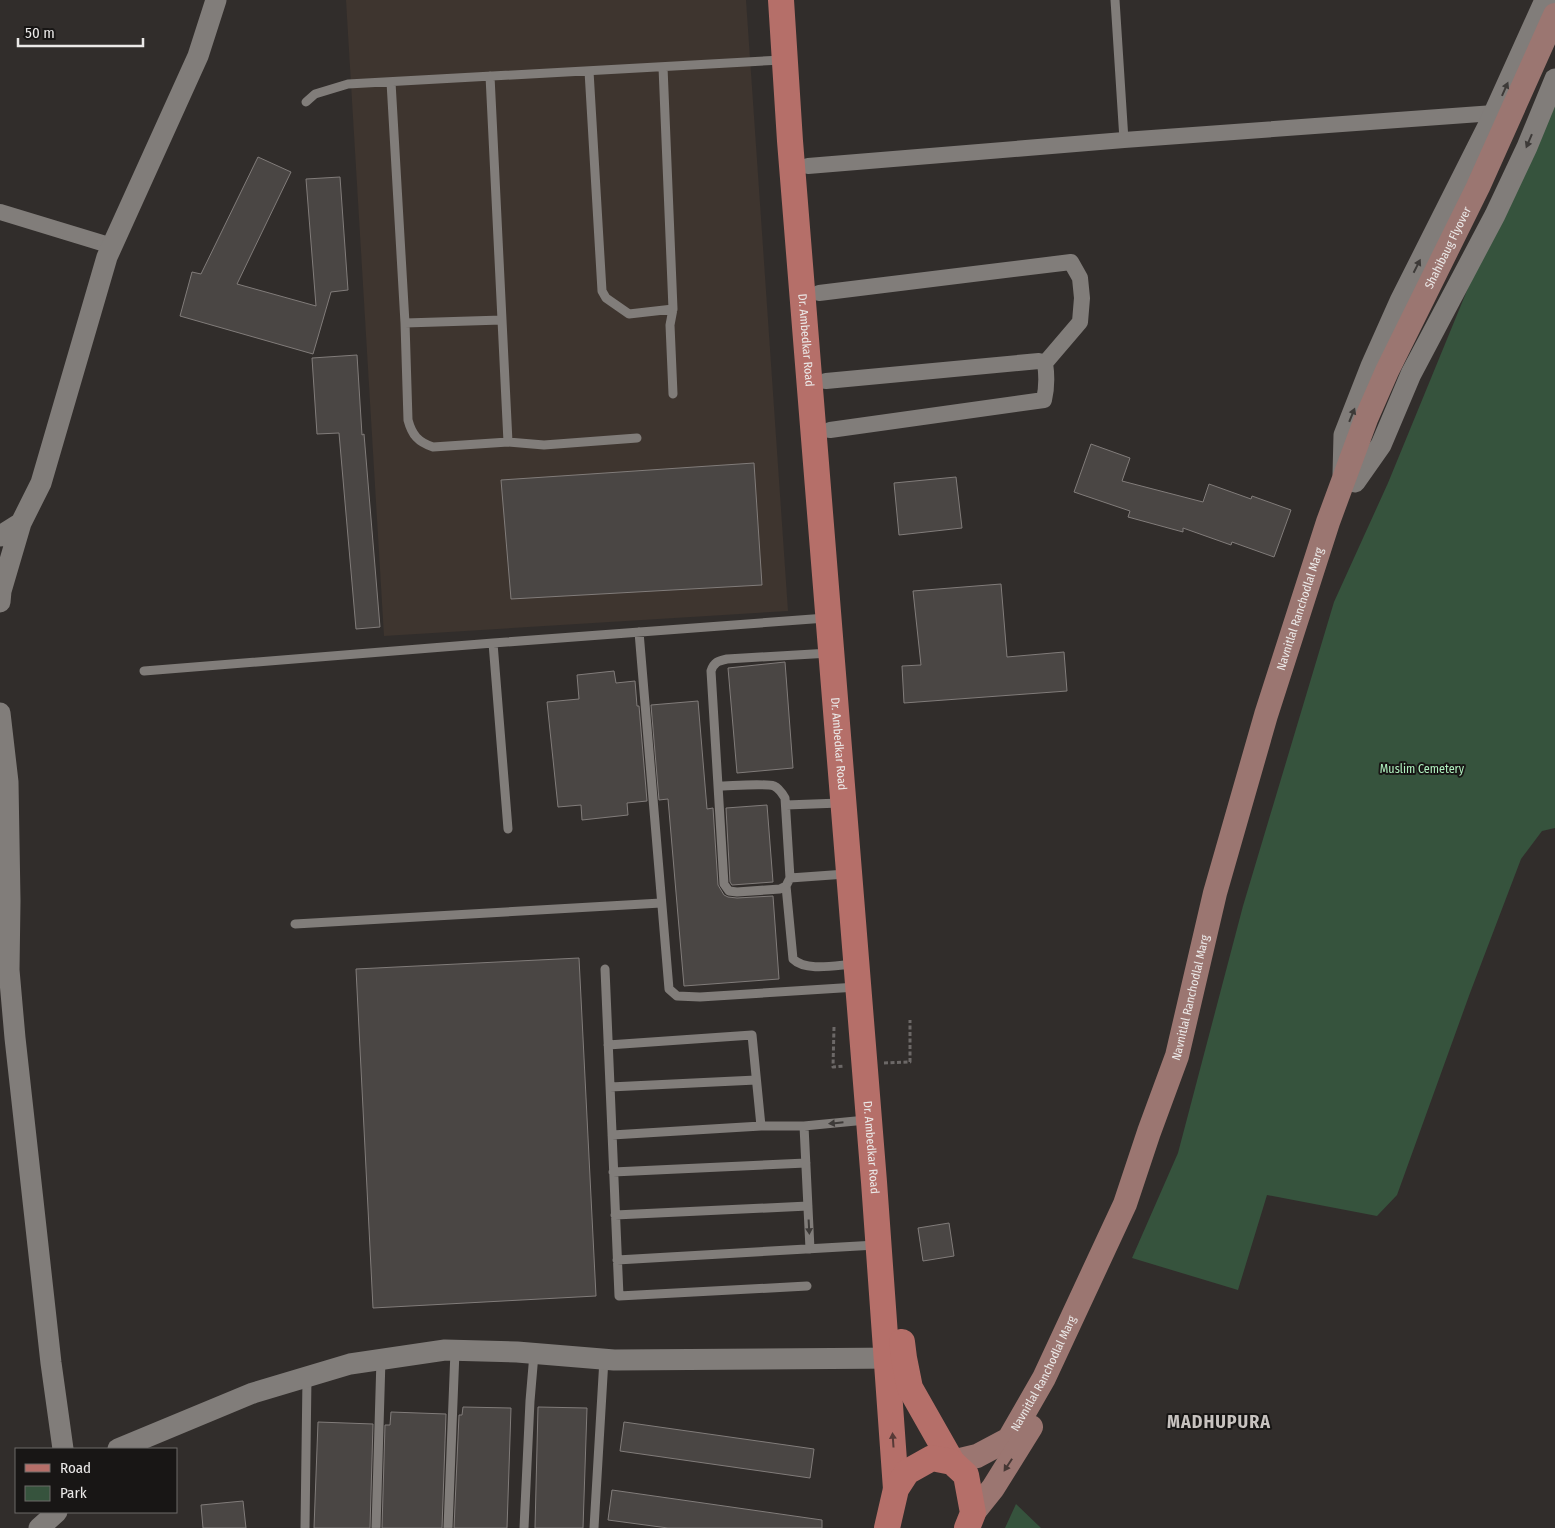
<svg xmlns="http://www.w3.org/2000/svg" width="1555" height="1528" viewBox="0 0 1555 1528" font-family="'Fira Sans Condensed',sans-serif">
  <rect width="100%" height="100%" fill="#312d2b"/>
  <path fill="#3e352f" d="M346,0h400l42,611 -404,25z"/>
  <path fill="#36533d" d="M1555,76v752l-13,3 -21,28 -51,134 -73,202 -20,21 -110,-21 -29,95 -106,-32 46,-105 65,-247 91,-304 54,-119z
    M1016,1504l25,24h-36z"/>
  <path fill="#4a4644" stroke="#817c7a" d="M258,157l33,15 -54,112 79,22 -10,-127 34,-2 8,113 -17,2 -18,62 -133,-38 12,-44 9,2z
    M357,355l5,80 2,-1 16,193 -24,2 -17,-196 -22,1 -5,-76z
    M1091,444l39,14 -8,23 81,21 6,-18 42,15 1,-3 39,14 -17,47 -42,-15 -1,3 -48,-17v4l-55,-15 2,-6 -56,-19z
    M754,463l8,122 -251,14 -10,-119z
    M956,477l6,51 -63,7 -5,-52z
    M1001,584l6,73 57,-5 3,39 -163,12 -2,-37 19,-1 -8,-74z
    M785,662l8,106 -56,5 -9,-105z
    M614,671l2,12 19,-2 2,25h2l8,95 -20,2 1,12 -46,5 -1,-15 -23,2 -11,-105 32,-3 -2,-24z
    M698,701l9,108 6,-1 5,77 6,10 4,2 9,1 36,-2 6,83 -95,7 -16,-187 -9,1 -8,-95z
    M767,805l6,77 -41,3 -2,-3 -4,-74z
    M579,958l17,338 -223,12 -17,-339z
    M949,1223l5,33 -31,5 -5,-33z
    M463,1407l48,1 -4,120h-53l5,-113h3z
    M538,1407l49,1 -4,120h-48z
    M391,1412l55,2 -4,114h-60l3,-103h5z
    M318,1422l55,2 -3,104h-56z
    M624,1422l190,27 -4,29 -190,-27z
    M612,1490l210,30v8h-154l-60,-8z
    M243,1501l3,27h-43l-2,-23z"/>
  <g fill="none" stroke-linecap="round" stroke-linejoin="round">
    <path stroke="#6c6867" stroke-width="3" stroke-dasharray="4 2.5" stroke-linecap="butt" d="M834,1027l-1,40 12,-1
      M884,1063l26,-1v-42"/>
    <path stroke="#817d7a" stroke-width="9" d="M1115,0l9,140
      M589,71l13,220 4,7 23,16 44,-5 -10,-242
      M490,76l18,366
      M391,82l14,241 3,97c4,15 10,22 25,27l75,-5 36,3 93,-7
      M306,102l9,-8 33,-10 434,-24
      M673,309l-3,16 3,69
      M405,323l97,-3
      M639,632l30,357 8,7 23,1 157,-10
      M144,671l349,-28
      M718,786c12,0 47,-3 56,0 5,2 8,7 11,12l5,80 -4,8 -6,3 -43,3 -8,-1 -5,-7 -13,-213c3,-9 7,-10 16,-12l103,-6
      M786,805l54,-2
      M508,829l-15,-186 333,-25
      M790,878l56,-4
      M786,886l7,73c13,13 44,6 61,5
      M295,924l366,-21
      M605,969l14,327 188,-10
      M608,1045l144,-10 9,91
      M610,1087l146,-7
      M804,1126l6,123
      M612,1135l149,-9h43l62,-6
      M613,1172l193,-9
      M615,1215l193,-9
      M617,1260l259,-15
      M305,1528l2,-151
      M376,1528l5,-169
      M448,1528l7,-177
      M524,1528l6,-127 4,-47
      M594,1528l10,-169"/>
    <path stroke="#817d7a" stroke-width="16" d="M808,166l316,-26 370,-27
      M0,212l112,34
      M819,293l252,-31 9,16 2,20 -2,24 -35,41
      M826,381l213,-20 6,2c2,13 2,24 -1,37l-214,30"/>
    <path stroke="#817d7a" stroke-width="21" d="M1343,474l1,-39 27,-69 29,-65 89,-177 56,-124
      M1355,482l26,-37 30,-71 84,-159 32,-68 28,-68
      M0,536l21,-13 20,-40 66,-226 91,-201 18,-56
      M0,602l1,-11 20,-68
      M0,713l8,69 2,119 -1,69 6,68 36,325 12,86
      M118,1449l135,-56 97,-29 95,-14 72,2 97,8 287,-2
      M39,1528l18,-16"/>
    <g stroke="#9b7671" stroke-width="24">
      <path id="s1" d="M952,1462l25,-6 32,-17 35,-61 81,-174 24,-72 28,-76 38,-163 51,-178 62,-193 38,-103 21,-48 91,-184 77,-172"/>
      <path d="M973,1513l20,-25 38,-61"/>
    </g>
    <g stroke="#b56f69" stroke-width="26">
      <path id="s2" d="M781,0l9,141 84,1041 22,307"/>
      <path d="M902,1342l2,16 6,30 42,74"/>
      <path d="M887,1528l9,-39 11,-17 25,-14 20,4 14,13 7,38 -6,15"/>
    </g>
  </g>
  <defs><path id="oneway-solid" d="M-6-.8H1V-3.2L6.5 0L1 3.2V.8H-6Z" transform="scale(1.25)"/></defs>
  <g fill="#3d3a38">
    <use href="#oneway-solid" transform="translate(1505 89) rotate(-66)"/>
    <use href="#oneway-solid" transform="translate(1529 141) rotate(113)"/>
    <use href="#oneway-solid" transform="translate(1417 266) rotate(-63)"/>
    <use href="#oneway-solid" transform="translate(1352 415) rotate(-68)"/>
    <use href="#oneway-solid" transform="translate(836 1123) rotate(174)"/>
    <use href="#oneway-solid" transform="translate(809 1227) rotate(87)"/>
  </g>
  <use fill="#573a37" href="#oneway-solid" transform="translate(893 1440) rotate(-94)"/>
  <use fill="#463835" href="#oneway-solid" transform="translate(1008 1465) rotate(123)"/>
  <g text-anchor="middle" stroke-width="4" stroke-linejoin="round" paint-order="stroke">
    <g font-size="12" fill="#ebe9e8" stroke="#181615">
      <text dy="4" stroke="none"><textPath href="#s1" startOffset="1336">Shahibaug Flyover</textPath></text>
      <text dy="4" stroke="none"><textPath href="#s2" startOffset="341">Dr. Ambedkar Road</textPath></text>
      <text dy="4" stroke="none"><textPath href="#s1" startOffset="945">Navnitlal Ranchodlal Marg</textPath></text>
      <text dy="4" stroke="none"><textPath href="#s2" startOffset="746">Dr. Ambedkar Road</textPath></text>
      <text dy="4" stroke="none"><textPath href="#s1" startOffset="541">Navnitlal Ranchodlal Marg</textPath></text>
      <text dy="4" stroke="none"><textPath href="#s2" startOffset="1151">Dr. Ambedkar Road</textPath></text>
      <text dy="4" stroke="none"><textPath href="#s1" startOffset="136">Navnitlal Ranchodlal Marg</textPath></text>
    </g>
    <g font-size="12" fill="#b0f0bf" stroke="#181615">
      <text x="1422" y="773">Muslim Cemetery</text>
    </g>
    <g font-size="18" font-weight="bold" letter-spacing="1" fill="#c7c2bf" stroke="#181615">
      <text x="1219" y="1428">MADHUPURA</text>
    </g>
  </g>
  <rect x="15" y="1448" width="162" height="65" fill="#181615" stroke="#6c6a69"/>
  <rect x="25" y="1464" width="25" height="8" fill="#b56f69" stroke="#6c6a69"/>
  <text x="60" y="1473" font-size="15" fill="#ebe9e8">Road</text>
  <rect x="25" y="1486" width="25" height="15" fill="#36533d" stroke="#6c6a69"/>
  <text x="60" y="1498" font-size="15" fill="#ebe9e8">Park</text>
  <path d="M18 38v8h125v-8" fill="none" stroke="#ebe9e8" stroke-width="2.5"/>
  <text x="25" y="38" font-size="15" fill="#ebe9e8" stroke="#181615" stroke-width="4" paint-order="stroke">50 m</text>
</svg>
